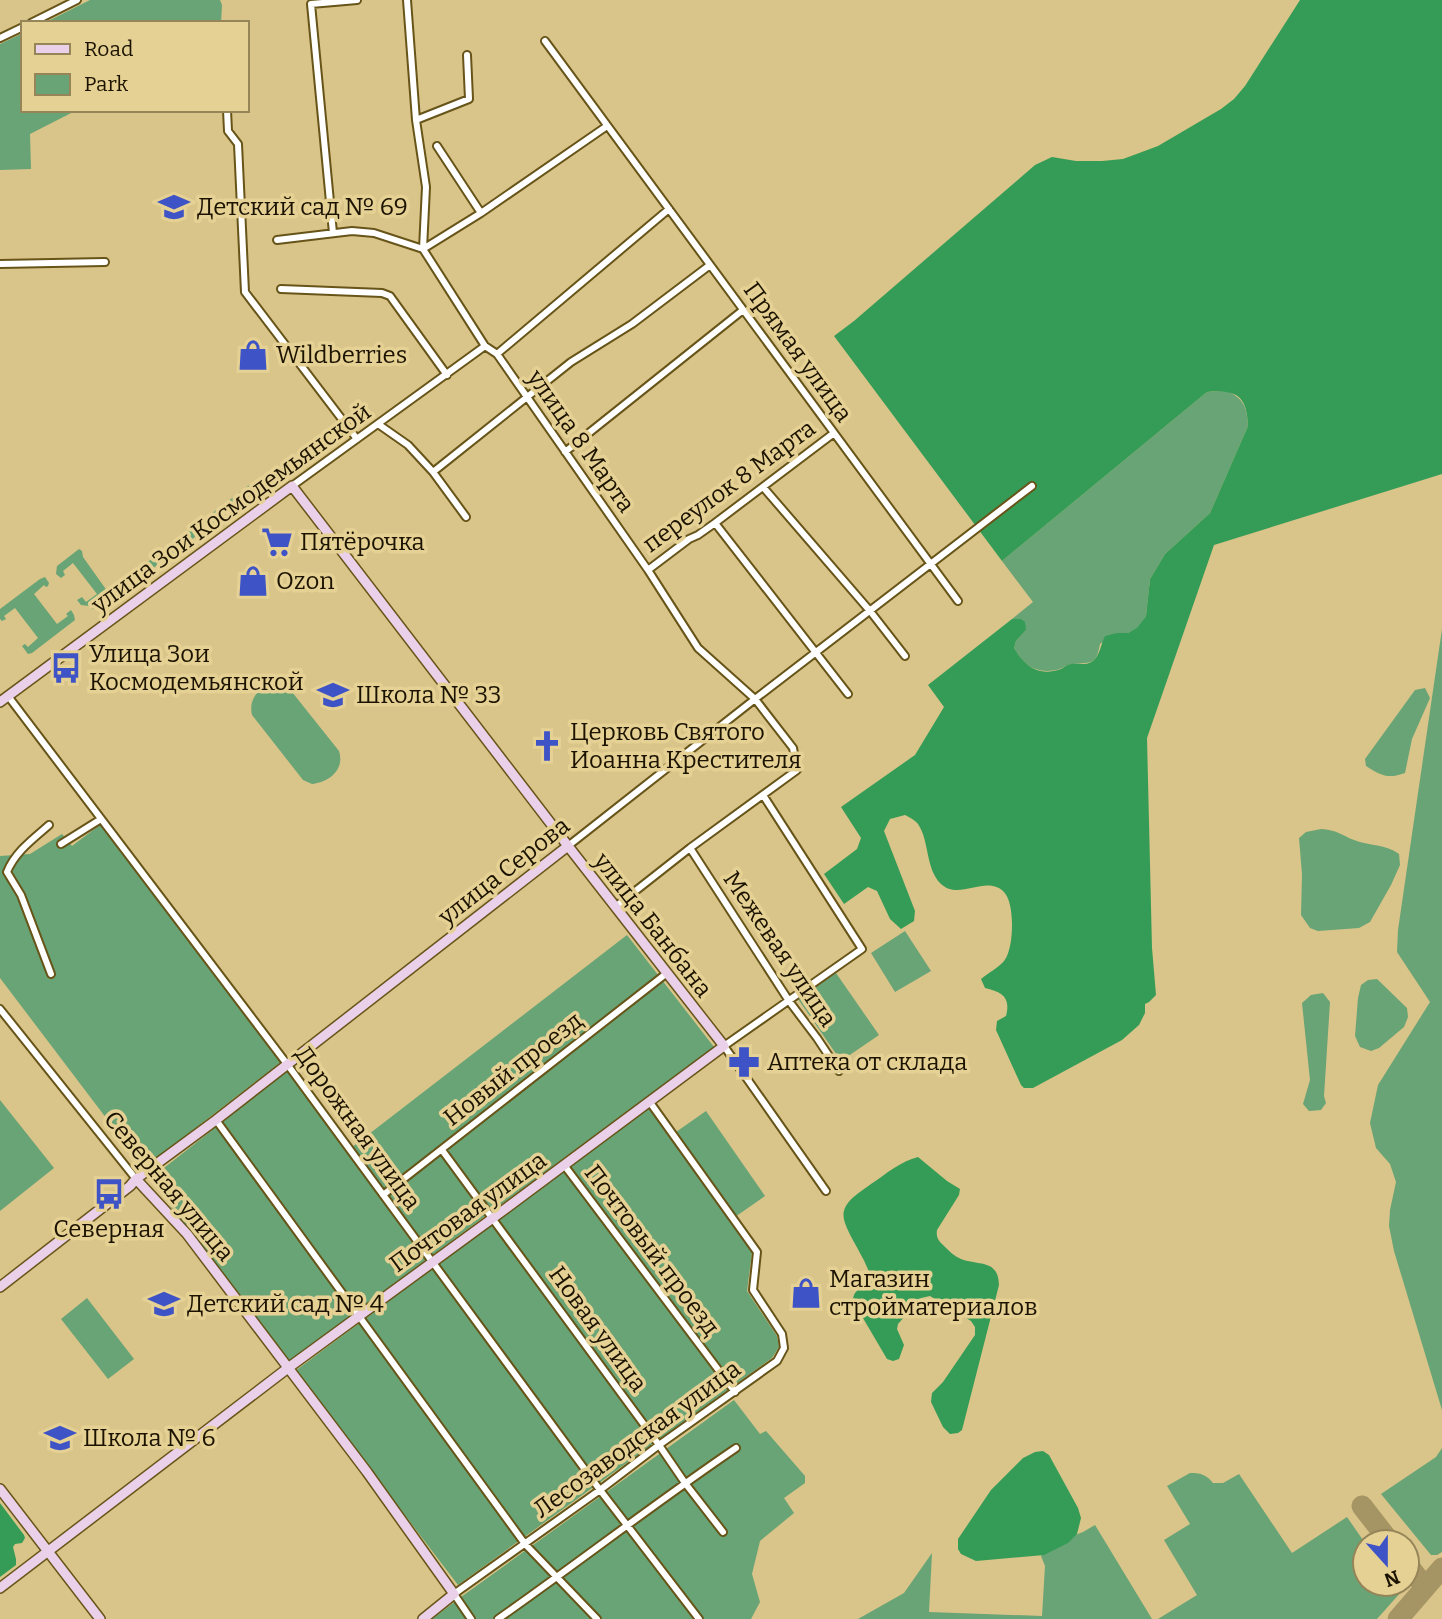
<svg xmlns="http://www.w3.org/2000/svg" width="1442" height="1619" viewBox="0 0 1442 1619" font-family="Bitter,serif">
  <rect width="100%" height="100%" fill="#d9c489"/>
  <path fill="#68a476" d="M90,0h130l2,5 -1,18h-177z
    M23,33v77h54l-47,24 1,35 -31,1v-126z
    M1227,391c17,8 20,16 21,35l-38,87 -45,41 -15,25 -4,37 -9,13 -9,4h-11l-17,11c-4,22 -9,18 -28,20 -6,1 -10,5 -16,6 -21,4 -32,-5 -42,-22l2,-7 10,-11 -5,-11h-9l21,-17 -31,-41 205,-169z
    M252,483l4,5 -1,4 -115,86 -18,8h-6z
    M79,549l3,2 1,6 27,38 -17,14 -4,-3 -8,-1 -4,-5 5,-3 4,5 11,-8 -24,-31 -10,8 2,4 -4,3 -5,-4 1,-8z
    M45,577l4,6 -1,3 -2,1 -2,-2 -10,9 23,30 11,-8 -2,-2 5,-4 3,5 1,5 -43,33 -4,1 -6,-8 3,-2 3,3 10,-9 -23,-30 -11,8 2,3 -4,2 -2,-2v-10l40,-30z
    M1442,629v781l-48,-159 -5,-25 1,-16 6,-28 -6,-18 -14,-16 -6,-25 8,-38 52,-83 -33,-50 1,-22z
    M276,684l6,1 10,7 47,59c6,19 -10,31 -27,33l-9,-4 -51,-65c-4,-17 8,-29 24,-31z
    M1425,688l5,10 -18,41 -7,34c-16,6 -24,3 -39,-7l-1,-7 50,-69z
    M101,824l180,238 -137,106 -144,-190v-122l30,-2 32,-20 10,12z
    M1321,829c16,1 20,6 33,11 15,6 32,4 45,14l1,11 -9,20 -21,37 -11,6 -41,3 -8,-3 -9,-13 1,-41 -3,-36 7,-6z
    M905,931l26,40 -36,21 -24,-39z
    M627,935l87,112 -425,314 -139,-182 137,-108 60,80z
    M836,973l43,62 -38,26 -43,-62z
    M1377,979l30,29 1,9 -4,10 -25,21 -8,3 -11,-4 -5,-11 3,-38 3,-13 7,-5z
    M1323,993l7,9 -6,94 2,7 -5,7 -12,1 -6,-7 7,-24 -8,-77 9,-8z
    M0,1100l54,68 -54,43z
    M650,1107l102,145 -5,39 30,45 2,11 -7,11 -314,227 -163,-214z
    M706,1111l59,85 -30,21 -59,-85z
    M87,1298l47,61 -26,20 -47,-60z
    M734,1400l26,34 6,-3 39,45v7l-21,15 10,15 -34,28 -8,33 8,28 -9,17h-319l29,-22z
    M1442,1448v104l-5,3h-6l-50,-61 55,-37z
    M1190,1473c10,0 16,1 23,10h10l16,-9 53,79 55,-36 18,26v41h30l6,8 -24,27h-219l39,-24 -33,-55 26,-16 -23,-38z
    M1095,1525l57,94h-294l46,-26 28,-40 -3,59 113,4 3,-50 -4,-10 6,-10 36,-14z"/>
  <path fill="#359c57" d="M1300,0h142v474l-228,71 -67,193 5,210 4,47 -7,7 -4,2v9l-6,12 -17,15 -89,48h-9l-3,-3 -25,-55 1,-9 9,-5c5,-19 -4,-24 -21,-28l-4,-9c7,-6 21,-13 25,-21 8,-14 9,-57 -3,-67 -18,-16 -44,10 -62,-7 -16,-16 -11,-42 -23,-60 -3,-4 -9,-7 -13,-9l-15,4 -6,12 31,80 -1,10 -13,8 -11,-10 -13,-28 -9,-4 -24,17 -20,-30 33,-25 4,-11 -20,-31 74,-52 29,-48 -16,-22 84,-66h9l4,3 1,8 -10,11 -2,7c11,18 24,29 47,21 4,-2 5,-4 10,-5 8,-1 15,2 22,-3 7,-6 8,-17 12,-25l12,-3h11l9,-5 9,-12 4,-37 15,-25 45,-41 38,-87c-1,-32 -13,-36 -41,-34l-205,169 -168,-225 20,-15 181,-156 17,-8 24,4h26l21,-2 35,-13 63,-37 13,-10 11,-13z
    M918,1157l29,24 13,8 -1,6 -22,35c-1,7 1,10 6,15 6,6 11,11 18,14 19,7 37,0 38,26l-37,145 -4,3 -8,1 -7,-7 -12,-25 1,-9 11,-11 32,-47v-8l-4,-6 -41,-25 -9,2 -23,26 -1,5 7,16 -5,14 -6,2 -6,-2 -34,-58c0,-12 10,-13 18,-20 -1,-20 -32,-55 -27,-70 3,-12 18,-20 27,-27 15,-10 30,-23 47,-27z
    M1043,1451l6,4 29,53 3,10 -4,16 -9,9 -24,12 -68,6 -15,-7 -3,-5v-10l33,-49 32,-32 12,-6z
    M0,1503l24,32 1,3 -3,5 -7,1 -2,3 3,12v6l-16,12z"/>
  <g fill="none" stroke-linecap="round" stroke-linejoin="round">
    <path stroke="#a59464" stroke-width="21" d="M1362,1506l28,36
      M1407,1564l18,23
      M1398,1619l44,-51"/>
    <defs>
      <path id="street" d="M407,0l9,120 10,67 -3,62
        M31,23l46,-23
        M0,38l23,-11
        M545,41l413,560
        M227,110l1,21 10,13 7,148 112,147
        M416,120l53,-21 -2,-44
        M437,146l44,67
        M333,233l-22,-229 46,-4
        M277,240l75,-9 22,2 49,16 62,97 12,8 151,216 50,78 57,51 38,49 4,22 -107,78 -75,59
        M423,249l58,-36 126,-87
        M0,264l105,-2
        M281,289l101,4 8,3 57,79
        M497,354l172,-145
        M378,424l30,21 25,27 33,45
        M565,452l178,-142
        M433,472l138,-110 61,-38 78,-59
        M292,486l193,-140
        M763,487l107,124 35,45
        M715,523l133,171
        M648,570l41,-31 9,-4 17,-12 119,-90
        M8,696l279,368 313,426 99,129
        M763,795l99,154 -138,97 102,145
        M49,825c-16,14 -34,27 -42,47l14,23 30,79
        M61,844l40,-25
        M568,846l187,-147 277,-213
        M690,848l99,153 28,37 22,33
        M0,1009l136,170
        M216,1120l309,424 72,75
        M442,1150l217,295 26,38 38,49
        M564,1165l171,227
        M383,1195l284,-222
        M471,1619l-17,-25 146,-104 59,-45 118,-84 7,-13 -2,-14 -29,-44 4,-38 -108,-151
        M498,1619c80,-56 157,-116 238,-171"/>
      <path id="secondary" d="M0,702l292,-216 276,360 156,200 -231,172 -205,150 -288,220
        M136,1179l51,55 180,238 87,122 -31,25
        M0,1287l130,-101 6,-7 80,-59 352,-274
        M0,1489l100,130"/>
    </defs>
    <use href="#street" stroke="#675418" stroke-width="10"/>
    <use href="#secondary" stroke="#675418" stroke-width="12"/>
    <use href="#street" stroke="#fff" stroke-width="6"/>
    <use href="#secondary" stroke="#ead0e8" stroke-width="9"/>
  </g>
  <defs>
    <symbol id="school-bare" viewBox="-9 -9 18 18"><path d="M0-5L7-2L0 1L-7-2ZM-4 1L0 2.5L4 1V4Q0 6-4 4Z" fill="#3e53c6" stroke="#e6d195" stroke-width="2.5" paint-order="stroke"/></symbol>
    <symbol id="shop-bare" viewBox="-9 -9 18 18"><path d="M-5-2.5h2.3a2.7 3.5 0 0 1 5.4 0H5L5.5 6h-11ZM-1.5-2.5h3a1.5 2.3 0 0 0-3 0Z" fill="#3e53c6" stroke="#e6d195" stroke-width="2.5" paint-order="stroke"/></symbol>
    <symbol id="supermarket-bare" viewBox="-9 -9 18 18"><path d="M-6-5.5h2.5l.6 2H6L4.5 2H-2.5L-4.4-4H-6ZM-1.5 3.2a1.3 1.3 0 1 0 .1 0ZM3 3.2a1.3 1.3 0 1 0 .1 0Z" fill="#3e53c6" stroke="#e6d195" stroke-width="2.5" paint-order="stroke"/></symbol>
    <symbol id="bus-bare" viewBox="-9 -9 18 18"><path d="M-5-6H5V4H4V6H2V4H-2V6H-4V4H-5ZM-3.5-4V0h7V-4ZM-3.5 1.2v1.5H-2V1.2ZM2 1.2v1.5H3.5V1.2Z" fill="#3e53c6" stroke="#e6d195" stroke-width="2.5" paint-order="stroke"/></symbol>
    <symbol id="church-bare" viewBox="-9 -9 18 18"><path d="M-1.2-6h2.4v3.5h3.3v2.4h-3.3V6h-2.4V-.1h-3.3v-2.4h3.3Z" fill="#3e53c6" stroke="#e6d195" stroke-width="2.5" paint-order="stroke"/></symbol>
    <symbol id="pharmacy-bare" viewBox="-9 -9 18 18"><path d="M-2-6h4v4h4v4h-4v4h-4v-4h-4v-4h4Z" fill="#3e53c6" stroke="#e6d195" stroke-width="2.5" paint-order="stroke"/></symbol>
  </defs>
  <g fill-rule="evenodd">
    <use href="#school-bare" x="152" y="185" width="44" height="44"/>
    <use href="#shop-bare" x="231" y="333" width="44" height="44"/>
    <use href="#supermarket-bare" x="255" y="520" width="44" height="44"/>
    <use href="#shop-bare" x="231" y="559" width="44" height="44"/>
    <use href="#bus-bare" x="44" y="646" width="44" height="44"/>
    <use href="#school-bare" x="311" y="673" width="44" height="44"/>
    <use href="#church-bare" x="525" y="724" width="44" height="44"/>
    <use href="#pharmacy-bare" x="722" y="1040" width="44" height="44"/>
    <use href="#bus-bare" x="87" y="1172" width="44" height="44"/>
    <use href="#shop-bare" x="784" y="1271" width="44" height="44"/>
    <use href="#school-bare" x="142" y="1282" width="44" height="44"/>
    <use href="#school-bare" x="38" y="1416" width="44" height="44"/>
  </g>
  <g text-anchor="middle" stroke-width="7" stroke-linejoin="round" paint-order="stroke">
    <g font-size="24" fill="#1b1300" stroke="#e6d195" text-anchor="start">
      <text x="197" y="215">Детский сад № 69</text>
      <text x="276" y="363">Wildberries</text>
      <text x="300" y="550">Пятёрочка</text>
      <text x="276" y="589">Ozon</text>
      <text x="89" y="662">Улица Зои<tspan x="89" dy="28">Космодемьянской</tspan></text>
      <text x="356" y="703">Школа № 33</text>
      <text x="570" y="740">Церковь Святого<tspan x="570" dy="28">Иоанна Крестителя</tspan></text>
      <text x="767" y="1070">Аптека от склада</text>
      <text x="109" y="1237" text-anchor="middle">Северная</text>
      <text x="829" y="1287">Магазин<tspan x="829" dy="28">стройматериалов</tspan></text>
      <text x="187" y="1312">Детский сад № 4</text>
      <text x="83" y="1446">Школа № 6</text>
    </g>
    <g font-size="24" fill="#1b1300" stroke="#e6d195">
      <text transform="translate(798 352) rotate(54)" y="8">Прямая улица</text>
      <text transform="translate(581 441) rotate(55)" y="8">улица 8 Марта</text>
      <text transform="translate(729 486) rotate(-36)" y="8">переулок 8 Марта</text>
      <text transform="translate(231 508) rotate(-36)" y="8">улица Зои Космодемьянской</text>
      <text transform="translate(504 871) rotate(-38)" y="8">улица Серова</text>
      <text transform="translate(653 925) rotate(52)" y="8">улица Банбана</text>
      <text transform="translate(780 949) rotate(56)" y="8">Межевая улица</text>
      <text transform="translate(513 1069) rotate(-38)" y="8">Новый проезд</text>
      <text transform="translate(358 1128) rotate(54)" y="8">Дорожная улица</text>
      <text transform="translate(169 1186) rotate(50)" y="8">Северная улица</text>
      <text transform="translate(468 1212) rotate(-36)" y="8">Почтовая улица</text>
      <text transform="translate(652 1250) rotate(53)" y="8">Почтовый проезд</text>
      <text transform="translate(598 1329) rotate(54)" y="8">Новая улица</text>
      <text transform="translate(637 1439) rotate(-36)" y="8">Лесозаводская улица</text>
    </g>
  </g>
  <rect x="21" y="21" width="228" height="91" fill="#e6d195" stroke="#958559" stroke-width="2"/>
  <rect x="35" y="44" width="35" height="10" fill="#ead0e8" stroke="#958559" stroke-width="2"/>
  <text x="84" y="56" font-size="21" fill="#1b1300">Road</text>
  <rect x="35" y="74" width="35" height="21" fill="#68a476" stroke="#958559" stroke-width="2"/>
  <text x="84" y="91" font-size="21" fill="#1b1300">Park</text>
  <g transform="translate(1386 1563) rotate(159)"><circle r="33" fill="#e6d195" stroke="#958559" stroke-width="2"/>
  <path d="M0-5L12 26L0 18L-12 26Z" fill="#3e53c6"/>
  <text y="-10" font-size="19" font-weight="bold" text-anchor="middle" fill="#1b1300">N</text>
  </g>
</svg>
